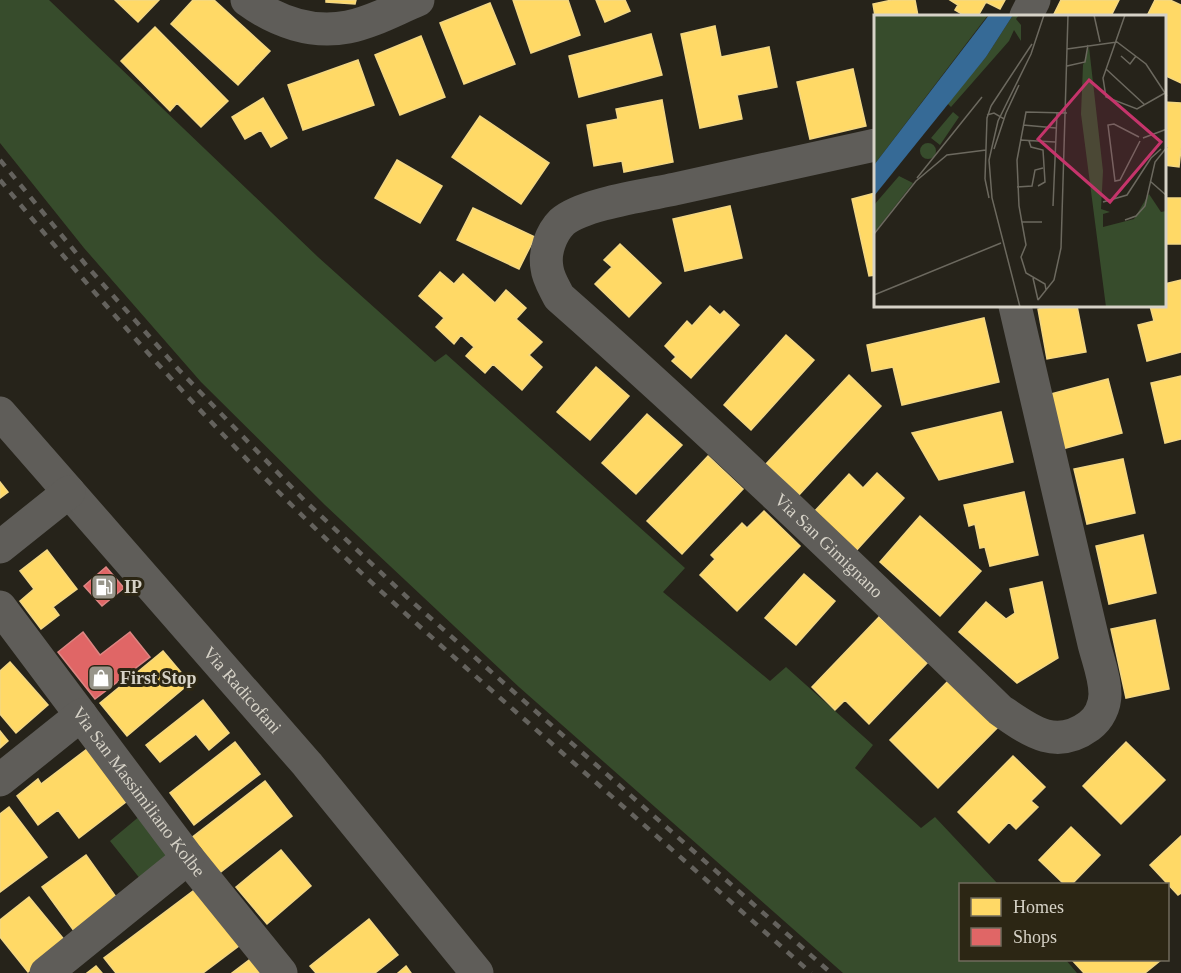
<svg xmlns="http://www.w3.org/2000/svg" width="1181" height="973" viewBox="0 0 1181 973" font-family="'Times New Roman',serif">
  <rect width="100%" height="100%" fill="#26231a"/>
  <path fill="#374c2c" d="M0,0h49l269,257 117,105 11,-8 239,214 -22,24 107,89 16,-14 87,78 -18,23 66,60 14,-11 63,67h-38v76h106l11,13h-234l-324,-286 -194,-182 -124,-123 -117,-134 -84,-105z
    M141,815l36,44 -32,26 -35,-44z"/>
  <path fill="#ffd966" stroke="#f3d783" stroke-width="1.5" d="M115,0h44l-21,22z
    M193,0h21l56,51 -32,34 -67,-61z
    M326,0h30l-1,4 -29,-2z
    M513,0h55l12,35 -49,18z
    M596,0h29l5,11 -25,11z
    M892,0h23l3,16h-43l-2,-12z
    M950,0h55l-5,9 -14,-7 -8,14h-17l1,-2 -7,-4 3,-5z
    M1061,0h58l-8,16h-58z
    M1155,0h15l11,5v78l-17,-8v-59h-17z
    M490,3l25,61 -51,20 -24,-61z
    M715,26l6,31 48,-10 8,40 -40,8 5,24 -42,9 -19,-94z
    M155,27l73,74 -27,26 -24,-24 -7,8 -49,-50z
    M651,34l11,41 -83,22 -10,-41z
    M421,36l24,61 -45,18 -25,-60z
    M358,60l16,45 -71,25 -15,-45z
    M853,69l13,57 -56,13 -13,-57z
    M263,98l24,40 -16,9 -10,-17 -16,9 -13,-22z
    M662,100l11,62 -49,10 -2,-11 -28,5 -7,-41 31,-6 -2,-10z
    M1164,102l17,1v45l-2,19 -15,-2z
    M480,116l69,47 -28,41 -69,-47z
    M397,160l45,26 -22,37 -45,-25z
    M875,193v82l-6,1 -17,-77z
    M1164,198h17v46h-17z
    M730,206l12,52 -57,13 -12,-52z
    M473,208l62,29 -16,32 -62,-29z
    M620,244l41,39 -32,34 -34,-33 17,-17 -8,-7z
    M440,272l14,12 9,-10 32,29 11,-13 20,18 -10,11 26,23 -13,13 13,12 -20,23 -29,-26 -8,9 -19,-17 8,-9 -13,-12 -7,9 -18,-17 8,-9 -25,-22z
    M1181,280v72l-34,9 -9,-36 16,-4 -4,-15h14v-22z
    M710,306l10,9 4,-4 15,14 -48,53 -19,-17 4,-4 -11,-11 22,-25 5,5z
    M1054,306h23l9,46 -39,7 -9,-50z
    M984,318l15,64 -97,23 -9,-38 -21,4 -5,-26z
    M786,335l28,25 -63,70 -27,-25z
    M596,367l33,29 -39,44 -33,-28z
    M849,375l32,31 -82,89 -33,-31z
    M1181,376v63l-16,4 -14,-60z
    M1108,379l14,54 -60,16 -15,-54z
    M1001,412l12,50 -74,18 -27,-47z
    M647,414l35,31 -46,49 -34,-31z
    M708,456l35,33 -61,65 -35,-33z
    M1123,459l12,54 -48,11 -13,-55z
    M877,473l27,25 -49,54 -42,-39 36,-39 14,14z
    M0,482l8,10 -8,6z
    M1024,492l14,63 -48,11 -5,-19 -5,1 -5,-24 -6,2 -5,-21z
    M764,511l36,35 -63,65 -37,-36 15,-16 -4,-4 31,-32 5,5z
    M920,516l61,55 -41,45 -60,-54z
    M1143,535l13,58 -47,11 -13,-58z
    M47,550l30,39 -24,18 6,8 -18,14 -21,-28 14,-12 -14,-18z
    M804,574l31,27 -39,44 -31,-27z
    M1042,582l16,76 -41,25 -58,-51 27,-30 20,17 9,-6 -5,-24z
    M879,617l48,46 -58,61 -24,-24 -10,10 -23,-23z
    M1155,620l14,69 -43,9 -15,-69z
    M163,651l27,32 -63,53 -27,-33z
    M10,662l38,43 -32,28 -16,-19v-43z
    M954,675l48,48 -64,65 -48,-48z
    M203,700l26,33 -20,17 -13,-16 -36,28 -14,-17z
    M0,731l8,10 -8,7z
    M235,742l25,32 -66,51 -24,-32z
    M1126,742l39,38 -44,44 -38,-38z
    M91,746l40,52 -52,40 -21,-28 -20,15 -21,-29 21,-17 3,5z
    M1013,756l32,31 -14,14 7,6 -22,22 -7,-7 -20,21 -31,-31z
    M265,781l27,35 -75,59 -27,-36z
    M9,807l38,50 -47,35v-78z
    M1071,827l29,28 -28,29h-8l-25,-24z
    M1181,836v57l-3,2 -28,-30z
    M281,850l30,36 -44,38 -31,-37z
    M86,855l35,49 -44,31 -35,-48z
    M197,888l43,57 -37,28h-87l-12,-15z
    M29,897l37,45 -38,30 -28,-35v-17z
    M369,919l29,36 -23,18h-59l-6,-7z
    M253,957l12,16h-33z
    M1072,960h89l-16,13h-61z
    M96,966l6,7h-15z
    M406,966l5,7h-13z"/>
  <path fill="#e06666" stroke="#dd8683" stroke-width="1.5" d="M106,567l18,21 -22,18 -18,-20z
    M83,632l17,23 30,-23 20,25 -55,42 -37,-47z"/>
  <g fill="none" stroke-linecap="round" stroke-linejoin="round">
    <g stroke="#5f5d59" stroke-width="33">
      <path d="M247,0c30,22 65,34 101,27 25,-5 48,-18 70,-27"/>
      <path d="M1026,16l8,-16"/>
      <path id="s1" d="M875,145c-67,15 -133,29 -200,44 -28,6 -93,15 -113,33 -11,11 -18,30 -15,46 1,10 7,19 12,29 151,133 296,273 441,413 29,20 55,41 89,16 10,-7 16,-20 16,-32 0,-17 -7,-34 -11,-50l-79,-338"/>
      <path id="s2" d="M0,413l307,351 170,209"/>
      <path d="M0,547l69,-55"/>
      <path id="s3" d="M0,607l188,251 93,115"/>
      <path d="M0,780l81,-65"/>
      <path d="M46,973l142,-115"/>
    </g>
    <path stroke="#64625d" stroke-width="4.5" stroke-dasharray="8 8" stroke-linecap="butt" d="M0,160l86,105 93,105 125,130 105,99 422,374
      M0,180c102,124 207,243 322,355 68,67 140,129 211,192 93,82 186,164 278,246"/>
  </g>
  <defs>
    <symbol id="fuel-square" viewBox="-11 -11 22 22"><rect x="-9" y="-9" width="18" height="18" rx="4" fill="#98958a" stroke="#2c2614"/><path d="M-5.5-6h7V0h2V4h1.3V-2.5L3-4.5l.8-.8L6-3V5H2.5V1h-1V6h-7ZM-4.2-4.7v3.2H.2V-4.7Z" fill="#fff"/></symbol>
    <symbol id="shop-square" viewBox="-11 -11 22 22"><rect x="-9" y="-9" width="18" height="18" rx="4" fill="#98958a" stroke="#2c2614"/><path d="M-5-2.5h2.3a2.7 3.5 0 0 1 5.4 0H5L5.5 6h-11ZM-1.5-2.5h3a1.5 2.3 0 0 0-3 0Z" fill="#fff"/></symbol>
  </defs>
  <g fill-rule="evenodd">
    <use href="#fuel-square" x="89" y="572" width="30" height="30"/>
    <use href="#shop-square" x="86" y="663" width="30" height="30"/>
  </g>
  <g text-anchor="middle" stroke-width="6" stroke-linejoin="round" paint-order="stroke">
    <g font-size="18" fill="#d6d2c7" stroke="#2c2614">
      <text dy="6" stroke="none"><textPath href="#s1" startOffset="772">Via San Gimignano</textPath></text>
      <text dy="6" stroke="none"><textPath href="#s2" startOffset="368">Via Radicofani</textPath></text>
      <text dy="6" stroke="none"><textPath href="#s3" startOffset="231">Via San Massimiliano Kolbe</textPath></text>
    </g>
    <g font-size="18" font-weight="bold" fill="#d6d2c7" stroke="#2c2614" text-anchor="start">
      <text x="124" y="593">IP</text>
      <text x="120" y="684">First Stop</text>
    </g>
  </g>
  <g transform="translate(874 15)">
    <rect width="292" height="292" fill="#26231a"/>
    <path d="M0,0h114l-114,150zM139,0h6l-3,4 5,6v16l-7,-11 -5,11 -58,66 -4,-4 39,-46zM215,32l14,124 -2,38 9,3 -7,2v13l31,-8 15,-25 12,18 5,-1v96h-60l-25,-193 2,-49zM79,97l6,5 -19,28 -9,-7zM46 136a8 8 0 1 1 16 0a8 8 0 1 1-16 0ZM25,161l14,7 -39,50v-28z" fill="#374c2c"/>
    <path d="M115,0h24l-27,42 -112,139v-31z" fill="#366a96"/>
    <path fill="none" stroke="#6c695f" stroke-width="1.5" d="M220,0l6,27M251,0l-22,63 3,19 31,12 28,-16M193,34l50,-7 29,22 21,32M247,41l9,8 6,-8M193,51l18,-4 3,-17M232,54l39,36M117,91l41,-62M132,98l13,-28M113,100l7,-2 10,6 2,-6M149,110l33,3M265,122l-25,-13 -6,1 7,56 5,-1 20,-39M269,123l24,-9M146,125l35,2M155,126l2,6 12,3 2,32 -7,4M120,134l10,-30M43,163l65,-81M111,164l2,-61 4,-12M111,164l4,19M276,166l17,15M143,172l15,-1 3,-16 8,-2M229,187l24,-7 24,-37 10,-9M179,191l4,-93M251,205l11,-4 9,-10 10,-44 12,-15M148,207h20M0,219l42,-53 31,-26 39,-5M159,263l5,22M172,275l-1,-6 -19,-11 -5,-16 5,-12 -7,-39 -2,-46 9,-48 41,1M0,280l127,-52M164,285l16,-20 7,-32 7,-233M146,292l-28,-109 -3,-38 9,-39 33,-67 13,-39"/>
    <path fill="#c5346b" fill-opacity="0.15" stroke="#c5346b" stroke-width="3" d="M215,65l72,62 -51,60 -72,-63z"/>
    <rect width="292" height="292" fill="none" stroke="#d6d2c7" stroke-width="3"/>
  </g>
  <rect x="959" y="883" width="210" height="78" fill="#2c2614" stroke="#706b5c" stroke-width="1.5"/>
  <rect x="971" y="898" width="30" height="18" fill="#ffd966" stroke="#706b5c" stroke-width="1.5"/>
  <text x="1013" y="913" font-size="18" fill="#d6d2c7">Homes</text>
  <rect x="971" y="928" width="30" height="18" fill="#e06666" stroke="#706b5c" stroke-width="1.5"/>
  <text x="1013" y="943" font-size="18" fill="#d6d2c7">Shops</text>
</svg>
